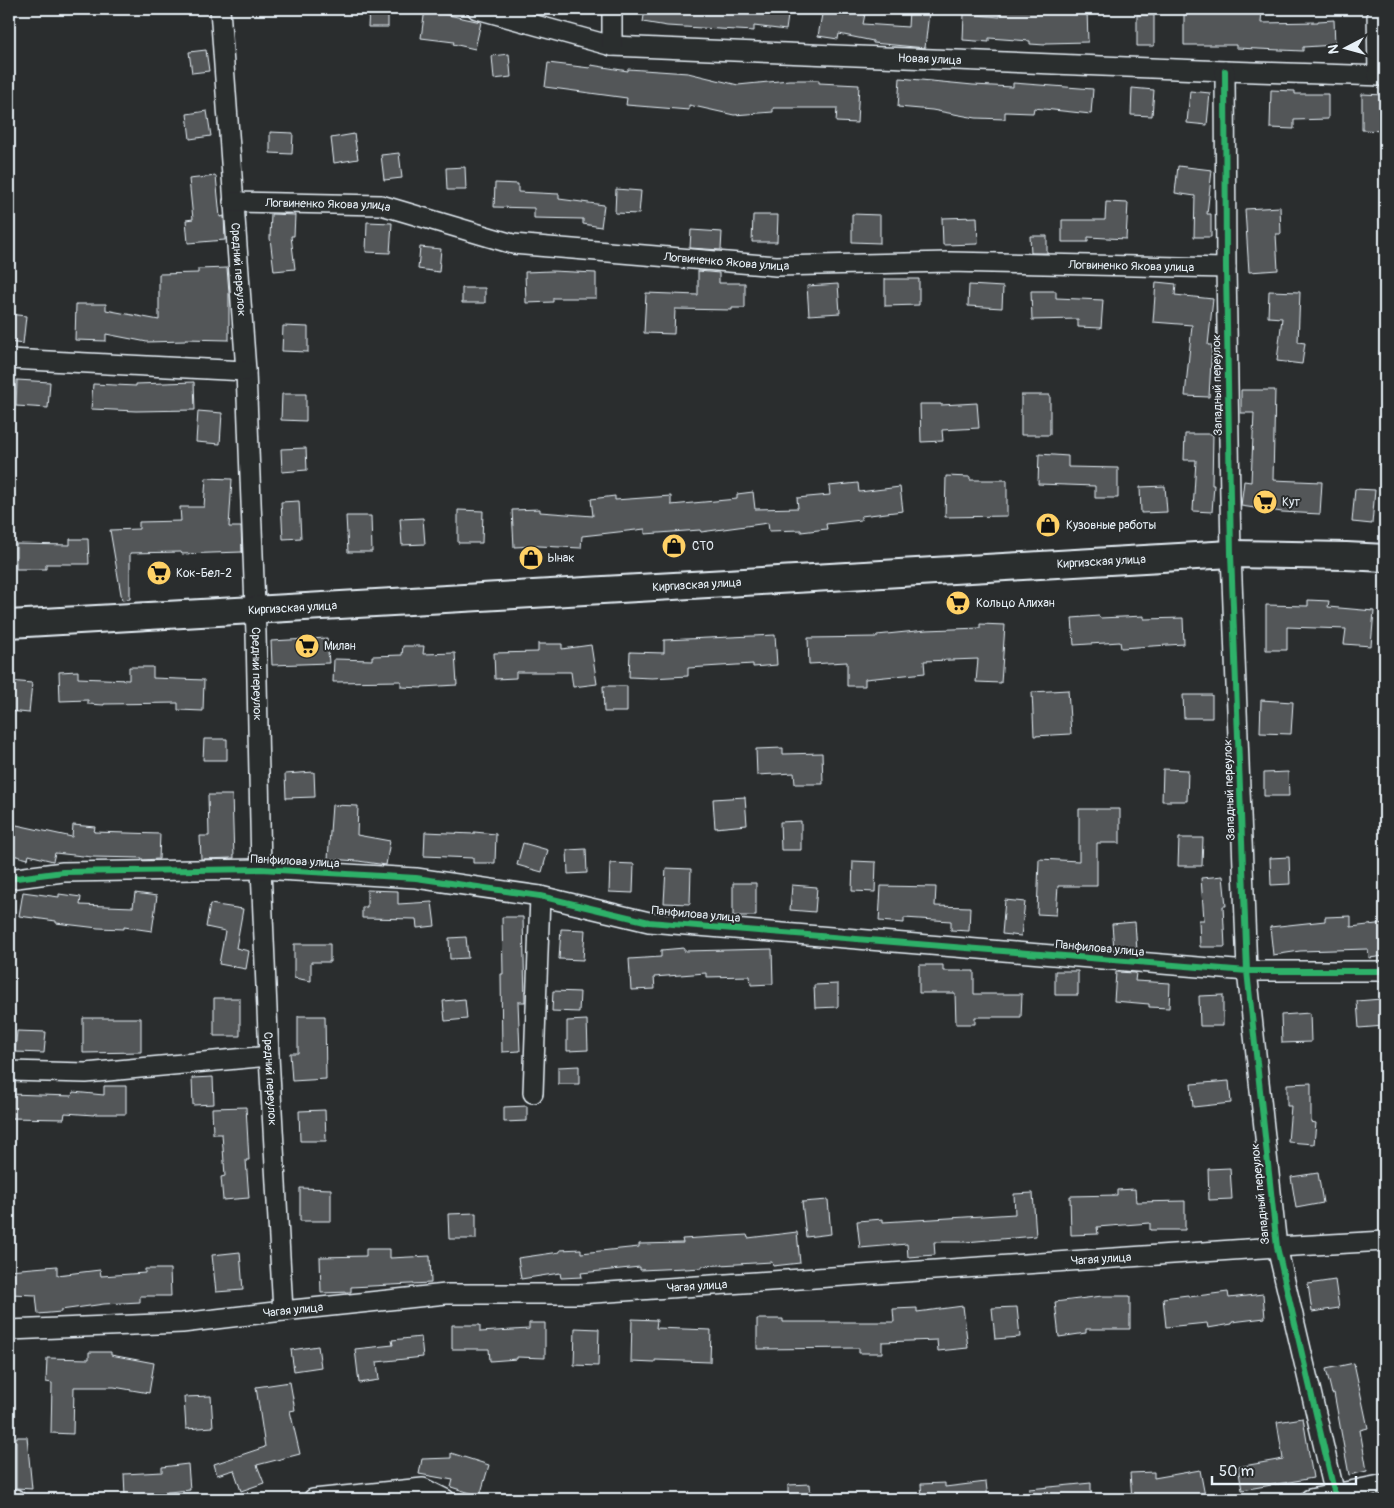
<svg xmlns="http://www.w3.org/2000/svg" width="1394" height="1508" viewBox="0 0 1394 1508" font-family="Pangolin,sans-serif">
  <rect width="100%" height="100%" fill="#2a2d2e"/>
  <filter id="ink" filterUnits="userSpaceOnUse"><feTurbulence type="fractalNoise" baseFrequency=".02" numOctaves="2"/><feDisplacementMap in="SourceGraphic" scale="10" xChannelSelector="R" yChannelSelector="G"/><feConvolveMatrix kernelMatrix="1 2 1 2 8 2 1 2 1" color-interpolation-filters="sRGB"/></filter>
  <g filter="url(#ink)">
    <path fill="#535759" stroke="#e8f1f8" d="M369,9h19v18h-20z
      M425,9l15,1 -1,3 42,9 -6,27 -22,-5 1,-2 -33,-4z
      M645,9h144l-3,21 -32,-4v5l-87,-5 -24,-4z
      M823,9l42,5 -2,10 45,3 1,-17 20,2 -4,36 -52,-5v-2l-34,-7 -1,5 -20,-3z
      M1000,9h35l23,2 29,-1 1,32 -42,1 -1,2 -15,-1v-3l-41,-3v4l-26,-2 1,-26 36,3z
      M1237,9h25l-1,14 57,-1v-1l16,-1 1,25 -32,2v4l-67,-3v-3h-52v-33h53z
      M1137,15h17v31h-17z
      M206,50l3,21 -17,2 -3,-21z
      M509,54l2,23 -17,2 -2,-23z
      M548,63l42,5 1,-3 37,6v-2l60,4 50,12 51,-5h30v3l40,2 -2,38 -21,-1 1,-14h-64v4l-39,3 -45,-10v5l-63,-5 1,-7 -82,-11z
      M900,78l73,7 40,2v-4l80,6 -2,25 -57,-6 -1,5 -28,-1v7l-29,-1 -44,-8 -34,-3z
      M1132,88l22,2 -2,26 -21,-1z
      M1271,90l24,1v3h33v25l-34,1v9l-24,-1z
      M1190,91l20,2 -3,32 -20,-2z
      M1362,94l23,1v36l-23,-1z
      M207,111l4,25 -21,3 -3,-25z
      M270,132l23,1 -1,21 -22,-1z
      M354,134l4,25 -24,4 -3,-25z
      M399,153l3,25 -18,2 -3,-25z
      M1178,166l34,4 -5,44h4v23h-17l1,-41 -20,-3z
      M465,167l1,23h-19l-1,-22z
      M216,176l4,41 4,-1 1,24 -37,3 -2,-23 7,-1 -4,-40z
      M495,183l23,1v8l41,2v5l45,6 -3,22 -18,-3v-5l-49,-1v-10l-40,-1z
      M616,189l25,2 -2,23 -24,-1z
      M1106,202l22,1 -2,36 -38,-2v5h-26v-22h43z
      M1280,207l1,27h-5l2,36 -29,2 -4,-63z
      M271,214l24,1 -1,21h-3l4,33 -21,2 -4,-33z
      M852,214l28,1v28l-28,-1z
      M753,215h25l-1,27h-25z
      M977,217l1,27 -35,1 -1,-27z
      M367,222l25,1 -2,30 -24,-1z
      M691,230l31,2 -1,18 -31,-2z
      M1030,236h17v17h-16z
      M420,247l21,2 -2,23 -21,-3z
      M227,268l2,24v48l-44,-1v2l-38,1 -41,-8v7l-31,-1 1,-36h30v6l53,10v-46l39,-1v-4z
      M552,271l44,2v25h-43v4l-27,1 -1,-31z
      M698,271l21,2v10h26v25h-13v2l-57,-1 -1,25 -30,-1 2,-40 52,2z
      M885,279h34v26l-34,1z
      M1156,282l20,2 -1,11 38,4 -5,46h4l-3,52 -24,-1 7,-71 -39,-3z
      M838,284l2,29 -31,2 -2,-29z
      M969,285l34,2 -1,21 -34,-2z
      M462,288h23v15h-23z
      M1031,291h25v7l47,2 -2,28 -23,-1v-8l-46,1z
      M1269,291l31,1 -2,50 7,1 -3,21 -25,-3 5,-43 -14,-1z
      M9,314l17,2 -3,28 -14,-2z
      M283,326l25,1v25l-26,-1z
      M17,380l33,2 -2,26 -32,-2z
      M194,382l1,28 -59,1 -45,-2 2,-25 43,2v-2z
      M1241,390h34l-2,90 49,2 -2,32 -38,-2 -41,-6 3,-25 7,1 3,-69h-13z
      M282,394h24v27l-25,-1z
      M1021,395h29v40h-29z
      M977,403l2,25 -37,2 1,11 -22,1 -1,-38h21v1z
      M198,411l24,2 -2,31 -24,-2z
      M1185,434h28l-1,51h2l-2,27 -19,-1 3,-51h-12z
      M306,448l1,22 -25,2 -1,-23z
      M1039,454l29,2v11l50,1v30h-23v-12l-57,-2z
      M946,476l24,1v3h37v36l-62,1z
      M206,478l26,1 -3,48h12l1,25 -60,2 -1,-2 -51,1v46l-8,1 -12,-70 29,-1v-7l42,-1 -1,-14h24z
      M858,483l1,9 41,-5 3,24 -42,5v4l-35,4 1,5 -26,3v-2l-32,1 -1,-8 -67,9 -1,-2 -55,4v-5l-63,7 -1,12 -42,-2 -25,1 -2,-37 28,-1v3l53,4 -2,-17 24,-3v4l56,-4v9l66,-6v-5l16,-2 2,17 43,-1 -1,-10 33,-3 -1,-9z
      M1165,486l2,26 -26,1 -1,-26z
      M1355,489l20,1 -3,34 -20,-2z
      M299,501l2,37 -18,1 -2,-37z
      M458,510l25,1 -1,32h-24z
      M346,516h25l1,36h-24z
      M423,518l2,26 -23,1 -2,-26z
      M70,539h18l1,25h-43v5h-30v-25l54,1z
      M1308,600l21,1 -1,6 46,4 -3,35 -27,-2 2,-15 -59,-2v23h-21v-45l42,1z
      M1099,616l1,2 44,-2v3l39,-1 1,26 -63,4 -1,-6 -46,3 -2,-27z
      M980,624l25,1 -4,58 -25,-1 2,-23 -54,2 1,12 -60,6v7h-18v-24l-38,2 -1,-26 69,-1v-2l49,-5 54,-2z
      M775,635l2,30 -24,2v-3l-65,4v8l-36,2 -23,-1 1,-25 34,1v-13z
      M327,638l2,25 -57,2 -1,-24z
      M538,644h24v5l29,-4 6,39 -24,3 -2,-15h-55v6l-21,1 -1,-26 44,-1z
      M403,646h21l-1,8 32,-1 2,32 -35,2v1l-21,-1v-6l-68,1 1,-23 38,1v-4l30,-1z
      M129,667h24v11l51,2 -1,31 -25,-1v-7l-74,1v1l-16,-1v-4l-28,1 -1,-29 19,-1v7l51,2z
      M9,681l23,2 -3,30 -20,-2z
      M603,686h24v26h-23z
      M1068,690l3,44 -37,2 -2,-44z
      M1183,695h29v23h-28z
      M1261,700l32,2 -2,32 -31,-1z
      M204,739h23v21h-24z
      M783,748v6l39,-1 1,31h-28l-1,-11 -37,2 -1,-26z
      M1163,769l25,1 -1,31h-25z
      M314,772l1,25 -29,1 -1,-24z
      M1288,772l1,24h-25v-23z
      M208,795h24l2,63 -33,1 -1,-23h9z
      M745,797l2,28 -32,3 -2,-29z
      M332,805l26,1 -1,29 33,6 -4,24 -28,-4 -30,-2z
      M1079,809h41v34h-23v43h-39l-2,29 -19,-1 2,-55 40,2z
      M801,821v29h-20l-1,-28z
      M12,824l60,13 1,-12 22,2 -1,5 66,2 -1,25 -17,1v-2l-50,-1 -37,-4 -2,8 -24,-6 -1,4 -19,-5v-16z
      M425,832l49,2v-2l22,2 -1,29h-22v-5l-49,-2z
      M1179,838h24l-1,28h-24z
      M523,843l25,7 -6,22 -25,-7z
      M586,849l1,24 -19,1 -1,-24z
      M1289,857l1,27 -19,1 -1,-27z
      M853,861l23,1 -1,30 -23,-1z
      M610,863l24,1 -1,29 -24,-1z
      M666,868l25,1 -1,35 -26,-1z
      M1223,876l3,30h-3l2,41h-25l-1,-27h5l-3,-42z
      M733,883h23v33h-23z
      M792,885l25,2 -2,25 -25,-2z
      M881,886l55,1 -1,19 35,1 -1,24 -18,-1v-9l-47,-3v5l-25,-2z
      M367,890l31,1v13l34,-2 3,24 -18,2 -1,-9 -54,-1v-11h5z
      M23,892l36,5v-3l22,3 -1,8 53,2 2,-14 22,3 -5,35 -28,-4v2l-26,-1 -42,-5v-2l-37,-5z
      M1005,900l20,2 -4,34 -19,-2z
      M210,904l33,5 -7,39 13,3 -3,18 -27,-5 6,-33 -19,-4z
      M1351,916v11l34,-4v33l-16,2 -1,-9 -68,2 -27,4 -3,-28 55,-6v-4z
      M502,917h21l2,85h-7l2,49 -18,1 -1,-78h2z
      M1135,922l2,29 -23,-2 -2,-25z
      M561,929l24,1 -2,30 -24,-1z
      M466,937l2,21 -18,1 -1,-21z
      M294,944h36v18h-19v19l-17,-3z
      M684,948v3l88,-2 1,35 -22,1 -1,-9 -44,1v-4l-52,4 1,12 -24,1 -2,-31 32,-2v-7z
      M919,965h24v6h31v23h48l-1,23h-46v7h-19l-1,-31h-36z
      M1055,971h23v24h-23z
      M1116,972l20,1 -1,8 35,2 -1,25 -20,-1v-3l-35,-3z
      M838,984v23l-23,1 -1,-23z
      M553,991l27,1 -1,20 -27,-1z
      M1223,995v31h-23l-1,-30z
      M214,998h26v38h-26z
      M465,999l2,20 -22,2 -2,-20z
      M1381,999l3,27 -25,2 -2,-27z
      M1310,1013l1,29 -29,1 -1,-28z
      M298,1016h27l1,63 -34,2 -2,-28h8z
      M83,1018h58v34l-58,1z
      M587,1020l1,30 -21,1v-30z
      M17,1031l29,1 -2,21 -29,-1z
      M579,1066v18h-21v-17z
      M213,1077l1,27 -21,1 -1,-27z
      M1229,1081l2,22 -38,4 -2,-23z
      M1311,1083v39l5,1 -2,21 -26,-2 3,-36h-4v-22z
      M104,1086h22v28h-32v1l-29,-2 -1,6 -55,-1v-24l63,2 1,-4 31,3z
      M527,1106v15l-23,1v-15z
      M246,1107l3,53h-3l3,38 -26,2 -2,-23 4,-1 -3,-42h-9l-1,-26z
      M325,1110l1,31h-26l-1,-30z
      M1230,1168l2,31 -23,1 -1,-31z
      M1318,1173l5,30 -27,5 -5,-31z
      M300,1188l31,1v32h-31z
      M1135,1189l1,13 49,-1v29h-35v-7l-53,4 1,7 -27,1 -1,-39 47,-1v-5z
      M1033,1193l3,43 -71,6h-31l1,13 -27,2 -1,-13 -47,4 -3,-27 26,-2v3l132,-8 -1,-20z
      M828,1200l3,34 -25,3 -4,-35z
      M476,1213v26h-27l-1,-25z
      M797,1232l3,31 -27,3 -1,-4 -70,4v2l-17,1v-1l-45,2v-3l-59,6 1,4 -21,1 -1,-5 -39,6 -3,-21 42,-6v-2l21,-1v4l58,-6v-3l44,-1 -1,-4 65,-4 1,3z
      M366,1249h24v9l40,-2 1,27 -80,4v5l-30,1 -1,-36 46,-1z
      M240,1252l3,38 -27,2 -4,-37z
      M57,1266v9l43,-5 1,6 44,-3v-4h25l1,27h-31v6l-36,2 -43,6v2l-23,2 -2,-19 -27,-1v-24z
      M1335,1280l4,28 -27,4 -4,-28z
      M1228,1292l1,6 34,-4 2,24 -33,4v2l-24,4 -1,-5 -41,4 -3,-29 25,-3 1,2z
      M1102,1296h28v33h-44v4l-27,4 -4,-35z
      M963,1306l5,42 -30,3 -1,-11 -55,2v11h-23v-5l-102,1v-30h26v3h111l-1,-13 24,-1v4z
      M1017,1307l3,30 -25,2 -3,-31z
      M632,1319l25,1 -1,8 55,2 -1,32 -55,-2v3l-24,-1z
      M529,1323h16v35l-28,-1v2l-27,2 -1,-12h-37v-24h28v7l49,-3z
      M575,1328l24,1 -1,37 -24,-1z
      M421,1337l2,20 -46,5 2,18 -20,3 -4,-34 38,-4 -1,-5z
      M318,1346l3,21 -27,4 -3,-21z
      M89,1352h22v3l43,8 -5,30 -35,-6h-40l-1,47 -22,-1 1,-50 -6,-1 1,-24 42,1z
      M1354,1363l14,65 -8,2 7,41 -18,4 -15,-82 -2,1 -6,-25z
      M290,1382l5,28 -5,1 10,43 -43,11 7,18 -23,8 -7,-21 -17,5 -3,-11 51,-17 -9,-60z
      M211,1396l2,31 -27,2 -2,-32z
      M1303,1418l10,60 -71,12 -4,-23 45,-8 -6,-37z
      M16,1437h11l5,52 -16,-1z
      M451,1453l38,12 -9,31 -29,-9 2,-7 -34,-6 3,-15 29,-1z
      M188,1464l2,26 -65,6 -1,-22 38,-2v-5z
      M1200,1470l5,26 -16,3h-57l-2,-26 24,-1v6z
      M986,1482l2,17h-66l-1,-15 24,-1v4z
      M1091,1483v16h-61l-1,-10z
      M810,1484l1,15h-23v-14z"/>
    <g fill="none" stroke-linecap="round" stroke-linejoin="round">
      <defs>
        <g id="street">
          <path id="s1" d="M220,9l26,362 10,262 5,236 8,187 14,255"/>
          <path id="s2" d="M477,9l135,37 613,25 160,5"/>
          <path d="M612,9v37"/>
          <path d="M1377,9l1,67"/>
          <path d="M1225,71l1,197 5,286 16,417 30,276 59,252"/>
          <path id="s3" d="M233,202l148,3 132,39 263,22 173,-4 277,6"/>
          <path d="M9,359l237,12"/>
          <path d="M9,879l54,-7 198,-3 155,9 124,18 109,26 598,49h138"/>
          <path d="M9,1071l77,2 183,-17"/>
          <path d="M533,1093l7,-197"/>
          <path id="s4" d="M9,1330l173,-7 101,-12 163,-17h133l698,-47 108,-6"/>
          <path d="M9,1499h6"/>
          <path d="M313,1499l110,-11 22,11"/>
          <path d="M1310,1499l75,-15"/>
        </g>
        <g id="secondary">
          <path id="s5" d="M9,624l1222,-70 115,2 39,2"/>
        </g>
      </defs>
      <use href="#street" stroke="#e8f1f8" stroke-width="22"/>
      <use href="#secondary" stroke="#e8f1f8" stroke-width="30"/>
      <use href="#street" stroke="#2a2d2e" stroke-width="19"/>
      <use href="#secondary" stroke="#2a2d2e" stroke-width="26"/>
      <defs>
        <path id="cycleway" d="M1225,71l1,197 5,286 16,417 30,276 59,252
          M9,879l54,-7 198,-3 155,9 124,18 109,26 598,49h138"/>
      </defs>
      <use href="#cycleway" stroke="#2a2d2e" stroke-width="9"/>
      <use href="#cycleway" stroke="#2db169" stroke-width="6"/>
    </g>
  </g>
  <defs>
    <symbol id="supermarket-disc" viewBox="-11 -11 22 22"><circle r="9.5" fill="#ffd166" stroke="#2a2d2e"/><path d="M-6-5.5h2.5l.6 2H6L4.5 2H-2.5L-4.4-4H-6ZM-1.5 3.2a1.3 1.3 0 1 0 .1 0ZM3 3.2a1.3 1.3 0 1 0 .1 0Z" fill="#111"/></symbol>
    <symbol id="shop-disc" viewBox="-11 -11 22 22"><circle r="9.5" fill="#ffd166" stroke="#2a2d2e"/><path d="M-5-2.5h2.3a2.7 3.5 0 0 1 5.4 0H5L5.5 6h-11ZM-1.5-2.5h3a1.5 2.3 0 0 0-3 0Z" fill="#111"/></symbol>
  </defs>
  <g fill-rule="evenodd">
    <use href="#supermarket-disc" x="1251" y="488" width="28" height="28"/>
    <use href="#shop-disc" x="1034" y="511" width="28" height="28"/>
    <use href="#shop-disc" x="660" y="532" width="28" height="28"/>
    <use href="#shop-disc" x="517" y="544" width="28" height="28"/>
    <use href="#supermarket-disc" x="145" y="559" width="28" height="28"/>
    <use href="#supermarket-disc" x="944" y="589" width="28" height="28"/>
    <use href="#supermarket-disc" x="293" y="632" width="28" height="28"/>
  </g>
  <g text-anchor="middle" stroke-width="4" stroke-linejoin="round" paint-order="stroke">
    <g font-size="12" fill="#e8f1f8" stroke="#2a2d2e">
      <text dy="4" stroke="none"><textPath href="#s2" startOffset="458">Новая улица</textPath></text>
      <text dy="4" stroke="none"><textPath href="#s3" startOffset="95">Логвиненко Якова улица</textPath></text>
      <text dy="4" stroke="none"><textPath href="#s3" startOffset="500">Логвиненко Якова улица</textPath></text>
      <text dy="4" stroke="none"><textPath href="#s3" startOffset="905">Логвиненко Якова улица</textPath></text>
      <text dy="4" stroke="none"><textPath href="#s1" startOffset="261">Средний переулок</textPath></text>
      <text transform="translate(1217 385) rotate(-91)" y="4">Западный переулок</text>
      <text dy="4" stroke="none"><textPath href="#s5" startOffset="1094">Киргизская улица</textPath></text>
      <text dy="4" stroke="none"><textPath href="#s5" startOffset="689">Киргизская улица</textPath></text>
      <text dy="4" stroke="none"><textPath href="#s5" startOffset="284">Киргизская улица</textPath></text>
      <text dy="4" stroke="none"><textPath href="#s1" startOffset="666">Средний переулок</textPath></text>
      <text transform="translate(1229 790) rotate(-92)" y="4">Западный переулок</text>
      <text transform="translate(295 861) rotate(3)" y="4">Панфилова улица</text>
      <text transform="translate(696 914) rotate(5)" y="4">Панфилова улица</text>
      <text transform="translate(1100 948) rotate(5)" y="4">Панфилова улица</text>
      <text dy="4" stroke="none"><textPath href="#s1" startOffset="1071">Средний переулок</textPath></text>
      <text transform="translate(1260 1194) rotate(-96)" y="4">Западный переулок</text>
      <text dy="4" stroke="none"><textPath href="#s4" startOffset="1095">Чагая улица</textPath></text>
      <text dy="4" stroke="none"><textPath href="#s4" startOffset="690">Чагая улица</textPath></text>
      <text dy="4" stroke="none"><textPath href="#s4" startOffset="285">Чагая улица</textPath></text>
    </g>
    <g font-size="12" fill="#e8f1f8" stroke="#2a2d2e" text-anchor="start">
      <text x="1282" y="506">Кут</text>
      <text x="1066" y="529">Кузовные работы</text>
      <text x="692" y="550">СТО</text>
      <text x="548" y="562">Ынак</text>
      <text x="176" y="577">Кок-Бел-2</text>
      <text x="976" y="607">Кольцо Алихан</text>
      <text x="324" y="650">Милан</text>
    </g>
  </g>
  <rect width="1394" height="1508" fill="none" stroke="#2a2d2e" stroke-width="30"/>
  <rect x="15" y="15" width="1364" height="1478" fill="none" stroke="#e8f1f8" stroke-width="2" filter="url(#ink)"/>
  <g transform="translate(1346 48) rotate(264)" stroke="#2a2d2e" stroke-width="4" paint-order="stroke">
  <path d="M0-4L9 19L0 12L-9 19Z" fill="#e8f1f8"/>
  <text y="-8" font-size="14" font-weight="bold" text-anchor="middle" fill="#e8f1f8">N</text>
  </g>
  <path d="M1212 1476v8h144v-8" fill="none" stroke="#e8f1f8" stroke-width="2.5"/>
  <text x="1219" y="1476" font-size="15" fill="#e8f1f8" stroke="#2a2d2e" stroke-width="4" paint-order="stroke">50 m</text>
</svg>
